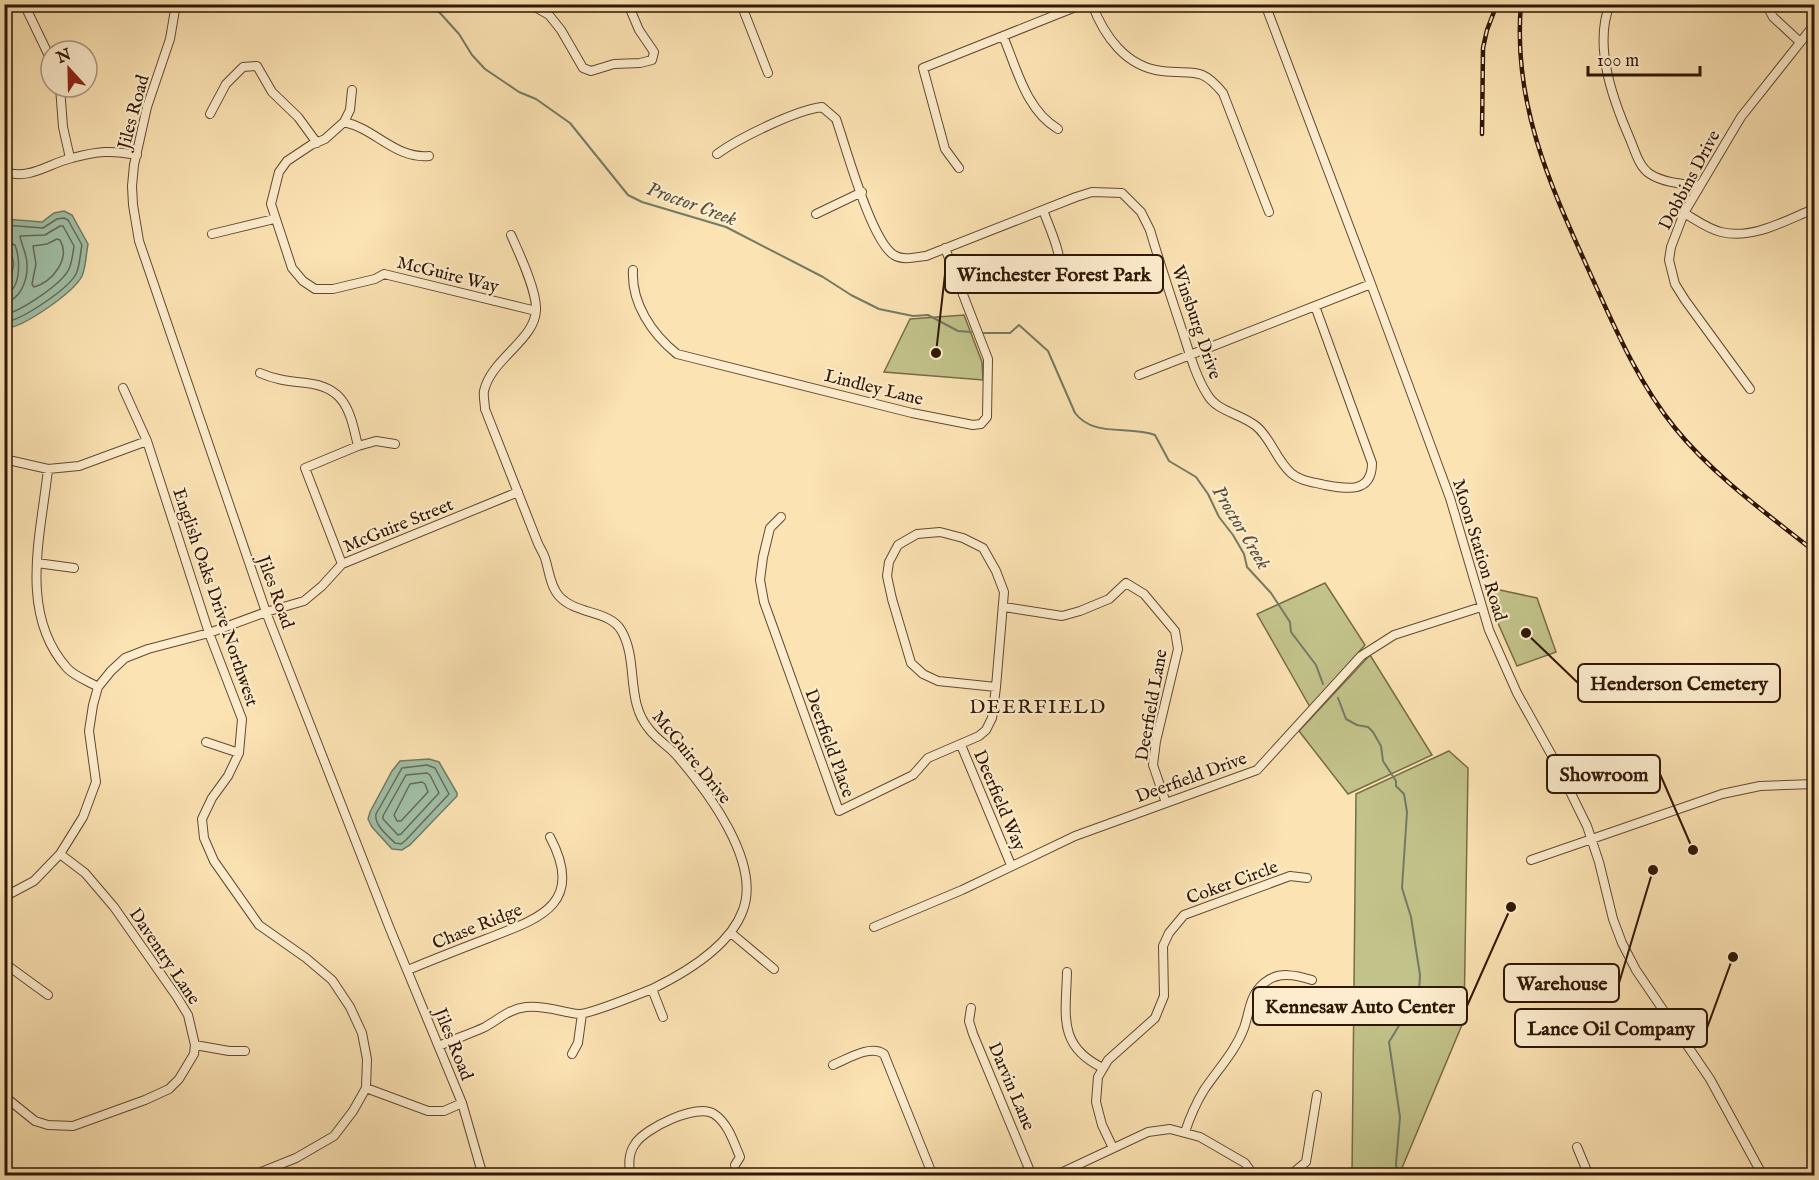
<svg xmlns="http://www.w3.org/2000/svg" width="1819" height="1180" viewBox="0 0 1819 1180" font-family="'IM FELL English',serif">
  <rect width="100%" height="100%" fill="#fce3b3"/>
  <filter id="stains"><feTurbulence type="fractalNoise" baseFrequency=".00333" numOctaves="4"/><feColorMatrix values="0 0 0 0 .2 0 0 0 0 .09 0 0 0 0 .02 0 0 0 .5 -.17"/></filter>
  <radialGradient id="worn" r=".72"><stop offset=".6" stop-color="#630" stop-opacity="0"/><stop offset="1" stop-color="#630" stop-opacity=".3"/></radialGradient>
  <path fill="#c2c38a" stroke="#786c47" stroke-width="1.5" d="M964,315l18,47 1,18 -99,-8 26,-53z
    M1325,583l40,62 -55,62 -53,-93z
    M1486,587l51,11 19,54 -39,14 -20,-45z
    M1370,655l62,100 -84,39 -49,-63z
    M1449,751l19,17 -4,252 -65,155h-47l4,-381z"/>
  <path fill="#a0bfa7" stroke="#727b66" stroke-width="1.5" d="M64,211l8,4 16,29c-2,10 -2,23 -6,32 -8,16 -59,52 -76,52l-1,-32 9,-32 -4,-15 -5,-4v-26l37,3 12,-9z
    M429,759l10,3 18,31v3l-47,49 -8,5 -10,-1 -20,-22 -4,-8 2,-7 22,-41 8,-10z"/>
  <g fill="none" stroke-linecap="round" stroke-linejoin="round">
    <path stroke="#676a56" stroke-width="1.5" d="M4,225l39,3 14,-9 7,-1 4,2 14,25c-2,9 -2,21 -6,29 -8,15 -55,47 -72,48
      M57,239l3,1c11,19 -8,42 -26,47l-2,-3 4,-20 -3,-18 14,-2z
      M4,241l11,4c5,13 7,46 -11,49
      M4,302c17,-1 24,-24 23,-38 0,-10 -6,-20 -7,-28l25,-1 15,-9h3l11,20c-1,7 -2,16 -5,23 -7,15 -48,42 -65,46
      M427,765l8,3 14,26 -43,46 -5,4 -6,-1c-7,-7 -21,-18 -19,-29l26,-46z
      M427,773l3,2 9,18 -38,41 -3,1 -15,-16v-3l23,-41z
      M422,782l3,2 3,8 -27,29h-4l-3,-6 16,-31z"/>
    <path stroke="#727b66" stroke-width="2" d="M425,4l15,9 19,21 13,21 13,14 34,23 17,7 34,24 58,72 14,7 84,25 97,50 28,18 28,14 34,7 15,-1 30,16 13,1
      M984,333h26l9,-8 29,26 27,62c19,25 54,12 80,22l14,26 27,16 12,17 11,23 14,18 11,19 3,13 24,26 19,29 1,10 25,33 7,19
      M1338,698l8,21 11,6 11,2 5,5 8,14 2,15 13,20v5l8,8 3,18 -5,76 9,29 9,58 -1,18 -30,49 11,75 -4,47 1,12"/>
    <defs>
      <path id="minor" d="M24,4l27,56
        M176,4l-6,35 -23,68 -13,58 -2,21 1,19 6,36 127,371 124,317 72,174 21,73
        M530,4l19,11 12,15 22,38 8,3 23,-7 26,-1 12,-3 2,-8 -15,-22 -11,-26
        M741,4l27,69
        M1092,4c12,32 34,63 70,67 31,4 38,-6 61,22l46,119
        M1265,4l106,280 79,214 39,132 28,63 39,70 31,63 12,36 14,57 9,24 14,27 74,109 53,97
        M1610,4c-17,42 3,96 20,135 5,12 9,28 20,35 14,9 34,10 50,12
        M1766,4l7,13 27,25
        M1003,36c14,33 23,74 55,93
        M60,87l3,40 7,31
        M352,90l-2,20 -6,12 -19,17 -14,6 -24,16 -8,11 -8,32 21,64 11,13 12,8h18l42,-10 9,-5 152,37
        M210,114l16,-30 17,-17 14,-1 15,26 26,25 19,26
        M344,122c32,7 51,37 85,34
        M717,154c22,-16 79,-44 105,-47l14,12c10,28 35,122 58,136 9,6 22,2 32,1l150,-59 16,-5 30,1 19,19 9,18c10,34 21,67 32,100 7,21 13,45 25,64 10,18 33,19 49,32 15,12 20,34 35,47 9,8 22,9 34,12 21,4 47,9 47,-22l-57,-157
        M959,168l-14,-19 -22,-81 160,-64
        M4,172c27,8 43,-8 68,-14 26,-7 39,-8 65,-3
        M1043,210c8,22 20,45 17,69
        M1684,213c12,7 24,16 37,19 32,8 65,-12 93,-23
        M816,214l46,-22
        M212,234l62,-15
        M633,270c-2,33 19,64 44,84l235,59 61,12 8,-1 6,-7 1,-58 -43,-111
        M260,373c16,7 29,8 46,10 40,4 44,29 52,63
        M1139,375l232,-91
        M123,388l24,53 62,192 33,86 -3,34 -11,23 -16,22 -10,21 2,19 10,23 45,64 47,33 26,22 18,27 12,26 5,26 -1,29 -13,23 -19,25 -38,22 -45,18
        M1750,389l-65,-89 -10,-16 -6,-24 2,-13 13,-34 57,-96 73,-92
        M4,459l44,10 31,-3 68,-25
        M48,469c-7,66 -30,144 19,199 7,8 21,13 31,19
        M781,517l-11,11 -7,29 -3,23 4,22 75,209 74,-36 15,-17 51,-22 7,-6 6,-12 4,-31 8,-95 -8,-21 -13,-23 -20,-10 -23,-6 -23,2 -19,11 -9,17 -2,14 5,23 19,64 12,11 15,7 58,6
        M37,563l37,5
        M342,564l-37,-96 53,-22 18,-5 19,3
        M1004,607l58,9 18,-5 29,-12 17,-16 18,11 31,37 3,18 -22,92 -3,24 13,38
        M206,742l33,11
        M961,745l50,120
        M1531,860l191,-66 38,-8 54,-2
        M4,897l30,-16 26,-27 23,-37 13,-35 -7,-51 4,-26 5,-18 13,-16 14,-13 23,-9 61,-16 57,-21 38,-11 18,-15 20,-22 176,-72
        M874,927l88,-37 113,-54 182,-66 104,-114 33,-21 87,-28
        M731,933l43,36
        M4,963l44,32
        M408,970c26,-11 52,-21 78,-31 52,-20 100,-34 64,-102
        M1067,972c-1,43 -10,74 36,96
        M652,989l11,28
        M971,1008l-2,13 4,13 59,142
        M195,1045l34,6h16
        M439,1046c15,-7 31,-12 46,-19 14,-8 24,-18 41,-20 19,-2 35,5 53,7 12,0 60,-20 73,-25 33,-16 78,-43 91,-79 18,-48 -35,-118 -65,-153 -8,-10 -21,-17 -29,-28 -24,-28 -10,-69 -28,-99 -12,-20 -45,-15 -62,-34 -9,-10 -10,-26 -14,-38 -2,-6 -6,-11 -8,-17l-52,-132c0,-5 -2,-13 -1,-18 7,-32 51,-51 52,-81 1,-19 -17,-57 -25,-75
        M572,1054l6,-11 4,-29
        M833,1065c14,-6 38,-21 51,-11l49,122
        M366,1088l62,23h16l18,-8
        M4,1096l31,25 13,4 25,1 72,-26 24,-11 10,-10 15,-25 1,-9 -7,-30 -11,-18 -63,-90 -29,-34 -25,-19
        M1185,1132c5,-15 11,-29 19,-42 14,-21 31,-38 40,-62 6,-17 5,-32 20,-45 14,-12 32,-8 48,-3
        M1577,1147l12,29
        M1113,1148l-11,-23 -6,-23 2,-25 10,-17 47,-42 9,-22 -1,-50 6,-13 15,-18 106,-39 17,2
        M630,1176c-1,-12 -2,-22 5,-32 10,-16 62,-41 79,-30 14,9 20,29 26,43l-5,8
        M1054,1176l94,-44 22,-3 30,8 45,26 9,13
        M1289,1176l17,-14 11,-67"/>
    </defs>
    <use href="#minor" stroke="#624930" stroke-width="10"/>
    <use href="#minor" stroke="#fdedce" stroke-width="8"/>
    <defs>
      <path id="rail" d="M1521,4c-9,103 32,187 73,278 23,51 46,103 81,146 39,48 91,85 139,123
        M1482,134l1,-86 4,-18 10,-26"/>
    </defs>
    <use href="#rail" stroke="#2e1604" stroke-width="4.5"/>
    <use href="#rail" stroke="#fdedce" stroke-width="2" stroke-dasharray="7" stroke-linecap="butt"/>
  </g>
  <g text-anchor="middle" stroke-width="4.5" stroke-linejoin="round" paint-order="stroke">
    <g font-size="18" fill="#2e1604" stroke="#fdedce">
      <text transform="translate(133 112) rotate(-75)" y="6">Jiles Road</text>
      <text transform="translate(1689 180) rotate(-62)" y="6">Dobbins Drive</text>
      <text transform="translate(448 274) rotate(14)" y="6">McGuire Way</text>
      <text transform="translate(1197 322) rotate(71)" y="6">Winsburg Drive</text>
      <text transform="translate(874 387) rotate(14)" y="6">Lindley Lane</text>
      <text transform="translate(398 525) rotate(-22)" y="6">McGuire Street</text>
      <text transform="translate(1480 550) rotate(73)" y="6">Moon Station Road</text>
      <text transform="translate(276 592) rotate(70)" y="6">Jiles Road</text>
      <text transform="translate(216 597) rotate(71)" y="6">English Oaks Drive Northwest</text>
      <text transform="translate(1151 705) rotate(-80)" y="6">Deerfield Lane</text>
      <text transform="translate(830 743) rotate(70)" y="6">Deerfield Place</text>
      <text transform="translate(692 757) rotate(51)" y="6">McGuire Drive</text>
      <text transform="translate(1191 777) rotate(-20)" y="6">Deerfield Drive</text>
      <text transform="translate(1000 800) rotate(67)" y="6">Deerfield Way</text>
      <text transform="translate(1232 882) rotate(-20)" y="6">Coker Circle</text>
      <text transform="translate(477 926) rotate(-22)" y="6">Chase Ridge</text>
      <text transform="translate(165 956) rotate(56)" y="6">Daventry Lane</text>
      <text transform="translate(454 1044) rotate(68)" y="6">Jiles Road</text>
      <text transform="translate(1012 1086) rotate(67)" y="6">Darvin Lane</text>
    </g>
    <g font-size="20" font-style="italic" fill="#56513d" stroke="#fdedce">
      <text transform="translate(692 203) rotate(20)" y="7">Proctor Creek</text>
      <text transform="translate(1242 527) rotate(59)" y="7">Proctor Creek</text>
    </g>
    <g font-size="20" letter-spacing="1.5" fill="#2e1604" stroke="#fdedce">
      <text x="1038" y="713">DEERFIELD</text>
    </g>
  </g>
  <path fill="none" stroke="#2e1604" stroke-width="2" d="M936 353L945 274M1526 633L1578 683M1693 850L1660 774M1653 870L1619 983M1511 907L1467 1006M1733 957L1707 1028"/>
  <g fill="#2e1604" stroke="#fdedce" stroke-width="2">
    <circle cx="936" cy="353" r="6"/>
    <circle cx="1526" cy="633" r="6"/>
    <circle cx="1693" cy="850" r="6"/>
    <circle cx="1653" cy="870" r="6"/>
    <circle cx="1511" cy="907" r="6"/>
    <circle cx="1733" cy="957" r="6"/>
  </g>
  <g fill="#fdedce" stroke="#2e1604" stroke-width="2">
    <rect x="945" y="255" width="218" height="38" rx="6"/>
    <rect x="1578" y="664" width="202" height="38" rx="6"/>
    <rect x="1547" y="755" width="113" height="38" rx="6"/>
    <rect x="1504" y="964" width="115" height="38" rx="6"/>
    <rect x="1253" y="987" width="214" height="38" rx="6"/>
    <rect x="1515" y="1009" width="192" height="38" rx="6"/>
  </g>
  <g font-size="20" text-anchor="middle" font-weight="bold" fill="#2e1604">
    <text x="1054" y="281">Winchester Forest Park</text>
    <text x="1679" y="690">Henderson Cemetery</text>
    <text x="1604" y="781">Showroom</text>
    <text x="1562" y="990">Warehouse</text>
    <text x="1360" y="1013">Kennesaw Auto Center</text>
    <text x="1611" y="1035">Lance Oil Company</text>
  </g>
  <rect width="1819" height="1180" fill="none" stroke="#fce3b3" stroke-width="24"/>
  <rect x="6" y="6" width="1807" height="1168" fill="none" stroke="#2e1604" stroke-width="3"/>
  <rect x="12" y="12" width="1795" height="1156" fill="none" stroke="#2e1604" stroke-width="1.5"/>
  <g transform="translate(69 69) rotate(338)"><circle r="28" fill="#fdedce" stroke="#aa977d" stroke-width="1.5"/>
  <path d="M0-4.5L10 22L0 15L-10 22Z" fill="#8f2418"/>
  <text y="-9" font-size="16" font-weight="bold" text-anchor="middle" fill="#2e1604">N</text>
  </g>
  <path d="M1588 66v9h112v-9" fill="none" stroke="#2e1604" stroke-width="3"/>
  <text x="1597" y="66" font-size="18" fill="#2e1604" stroke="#fdedce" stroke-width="4.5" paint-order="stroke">100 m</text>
  <rect width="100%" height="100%" filter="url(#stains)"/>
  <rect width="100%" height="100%" fill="url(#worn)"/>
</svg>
